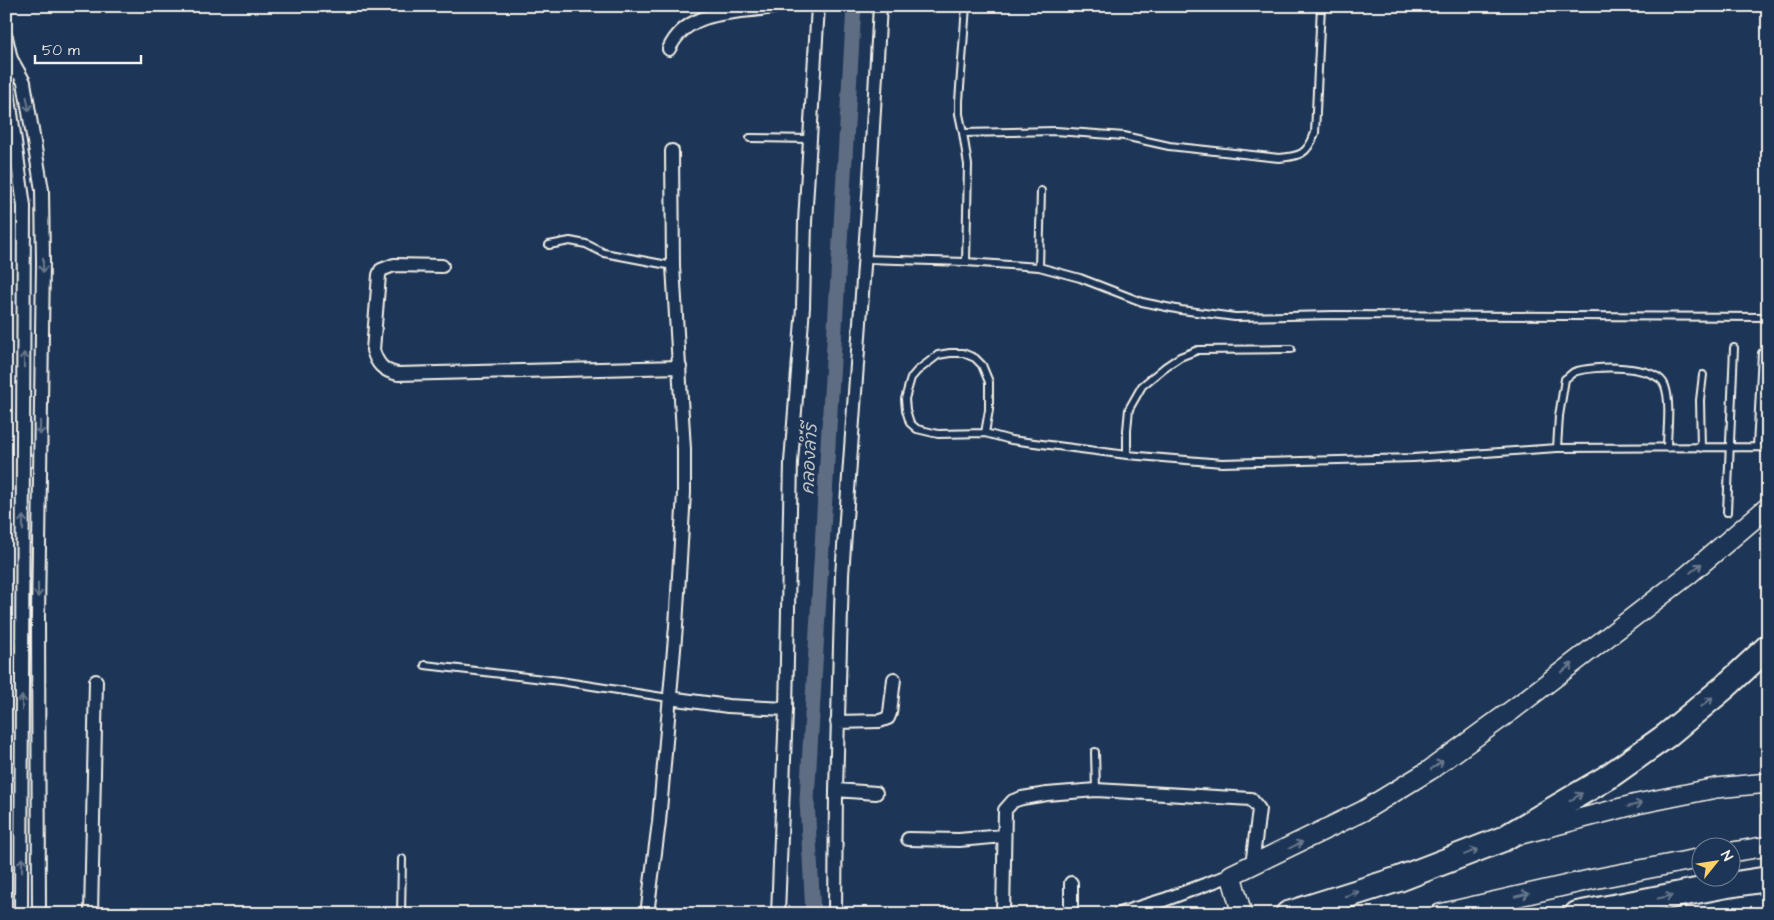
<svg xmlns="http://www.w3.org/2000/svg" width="1774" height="920" viewBox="0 0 1774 920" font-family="'Architects Daughter','Playpen Sans Thai',sans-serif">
  <rect width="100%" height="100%" fill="#1d3557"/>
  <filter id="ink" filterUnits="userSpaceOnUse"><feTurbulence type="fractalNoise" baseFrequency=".02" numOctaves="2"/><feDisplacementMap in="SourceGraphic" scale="10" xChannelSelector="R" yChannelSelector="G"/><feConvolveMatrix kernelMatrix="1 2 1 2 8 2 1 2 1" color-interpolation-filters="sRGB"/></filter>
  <g filter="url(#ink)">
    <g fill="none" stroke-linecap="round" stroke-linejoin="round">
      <path stroke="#5e6d82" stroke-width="15" d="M813,914l-6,-114 47,-794"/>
      <defs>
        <path id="lane" d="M963,133l-4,-19v-13l7,-95
          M750,138l60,1
          M549,245l21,-4 16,3 18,9 69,13
          M864,259l102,3 73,5 41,11 62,24 39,8 54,7 99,-2 434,2
          M966,262l2,-97 -5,-32 93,-2 68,5 45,10 110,12c21,-2 28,-3 36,-25l6,-127
          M1039,267l2,-76
          M985,433l4,-23v-28l-7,-17 -7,-7 -12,-5h-13l-12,2 -21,16 -6,7 -6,21 1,11 4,13 7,6 21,5 47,-1 26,7 116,15 95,8 191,-5 144,-10 200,-1 11,1
          M1757,447l5,-94
          M1557,448l2,-32 6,-37c3,-2 6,-5 9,-7 18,-7 84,-8 91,14 6,17 2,44 2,62
          M1701,448l-1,-48 3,-25
          M1127,455v-25l2,-21 13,-23 23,-19 15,-10 18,-7 93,-1
          M1727,512l7,-164
          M425,665l135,16 109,17
          M1095,752l1,38
          M401,914l1,-55"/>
        <path id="street" d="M6,37l5,22 13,23 18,108 1,72 -5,355 1,297
          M669,49c20,-43 70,-34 109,-43
          M11,59l-4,25 17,122 -3,708
          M442,266l-48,-1 -13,5 -2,5 -6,75c4,14 10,21 25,24l282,-7
          M669,698l59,8 58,3
          M837,722l43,-1 8,-3 2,-5 4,-34
          M836,790l40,3
          M908,839l51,1 44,-4
          M1071,883v31
          M91,914l5,-233
          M647,914l12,-92 17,-196 8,-133v-44l-11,-183 -1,-115
          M778,914l8,-205 5,-247 12,-155 2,-85 13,-216
          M835,914l1,-124 6,-215 27,-379 11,-190
          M1003,914l2,-104 8,-9 9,-3 25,-4 49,-4 155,9 8,10 -7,57
          M1119,914l45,-14 67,-25"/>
        <path id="secondary" d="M1521,834l116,-30 79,-16 52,-5
          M1732,852l36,-6
          M1242,914l-11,-39 132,-64 67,-41 85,-62 173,-133 80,-68
          M1440,914l154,-35 108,-21"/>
        <path id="highway" d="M1288,914l111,-35 104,-40 105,-62 58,-41 60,-50 42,-39
          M1577,914l145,-28 46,-7"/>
      </defs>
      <use href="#lane" stroke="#f4f1e8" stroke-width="10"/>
      <use href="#street" stroke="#f4f1e8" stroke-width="16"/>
      <use href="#secondary" stroke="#f4f1e8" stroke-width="22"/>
      <use href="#highway" stroke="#f4f1e8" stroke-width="28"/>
      <use href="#lane" stroke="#1d3557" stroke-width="6"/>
      <use href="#street" stroke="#1d3557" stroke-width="12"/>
      <use href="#secondary" stroke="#1d3557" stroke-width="19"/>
      <use href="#highway" stroke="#1d3557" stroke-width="24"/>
    </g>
    <defs><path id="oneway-shaft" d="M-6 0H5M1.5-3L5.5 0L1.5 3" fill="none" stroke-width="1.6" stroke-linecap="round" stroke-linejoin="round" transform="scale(1.25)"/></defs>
    <g stroke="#68778a">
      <use href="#oneway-shaft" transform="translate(28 104) rotate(79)"/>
      <use href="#oneway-shaft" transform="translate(43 265) rotate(90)"/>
      <use href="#oneway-shaft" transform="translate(24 360) rotate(-90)"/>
      <use href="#oneway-shaft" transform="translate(40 428) rotate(91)"/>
      <use href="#oneway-shaft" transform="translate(23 523) rotate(-90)"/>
      <use href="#oneway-shaft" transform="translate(1696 568) rotate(-39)"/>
      <use href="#oneway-shaft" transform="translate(38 590) rotate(90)"/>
      <use href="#oneway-shaft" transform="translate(1567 668) rotate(-38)"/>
      <use href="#oneway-shaft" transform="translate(1707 702) rotate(-40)"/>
      <use href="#oneway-shaft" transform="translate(22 703) rotate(-90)"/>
      <use href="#oneway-shaft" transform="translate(1437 765) rotate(-35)"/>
      <use href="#oneway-shaft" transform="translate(1576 797) rotate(-32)"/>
      <use href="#oneway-shaft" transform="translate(1635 805) rotate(-13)"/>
      <use href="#oneway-shaft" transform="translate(1296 845) rotate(-26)"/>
      <use href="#oneway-shaft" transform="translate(1471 852) rotate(-22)"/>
      <use href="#oneway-shaft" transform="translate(22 865) rotate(-90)"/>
      <use href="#oneway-shaft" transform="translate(1352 894) rotate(-18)"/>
      <use href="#oneway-shaft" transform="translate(1522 895) rotate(-13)"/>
      <use href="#oneway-shaft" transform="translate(1665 897) rotate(-11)"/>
    </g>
  </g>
  <g text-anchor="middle" stroke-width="4.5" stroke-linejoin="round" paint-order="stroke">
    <g font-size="18" font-style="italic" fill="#c0c3c4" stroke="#1d3557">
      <text transform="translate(809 459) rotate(-87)" y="6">คลองลำรี</text>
    </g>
  </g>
  <rect width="1774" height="920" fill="none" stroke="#1d3557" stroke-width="25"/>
  <rect x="12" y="12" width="1749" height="895" fill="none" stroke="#f4f1e8" stroke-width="2" filter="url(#ink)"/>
  <g transform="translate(1716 862) rotate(60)"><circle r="24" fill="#1d3557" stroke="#738091"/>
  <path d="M0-4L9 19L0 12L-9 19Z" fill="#ffd166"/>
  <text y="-8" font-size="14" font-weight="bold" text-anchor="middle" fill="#f4f1e8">N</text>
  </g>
  <path d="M35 55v8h106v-8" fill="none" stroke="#f4f1e8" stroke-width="2.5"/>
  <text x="42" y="55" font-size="15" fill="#f4f1e8" stroke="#1d3557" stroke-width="4" paint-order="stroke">50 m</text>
</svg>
